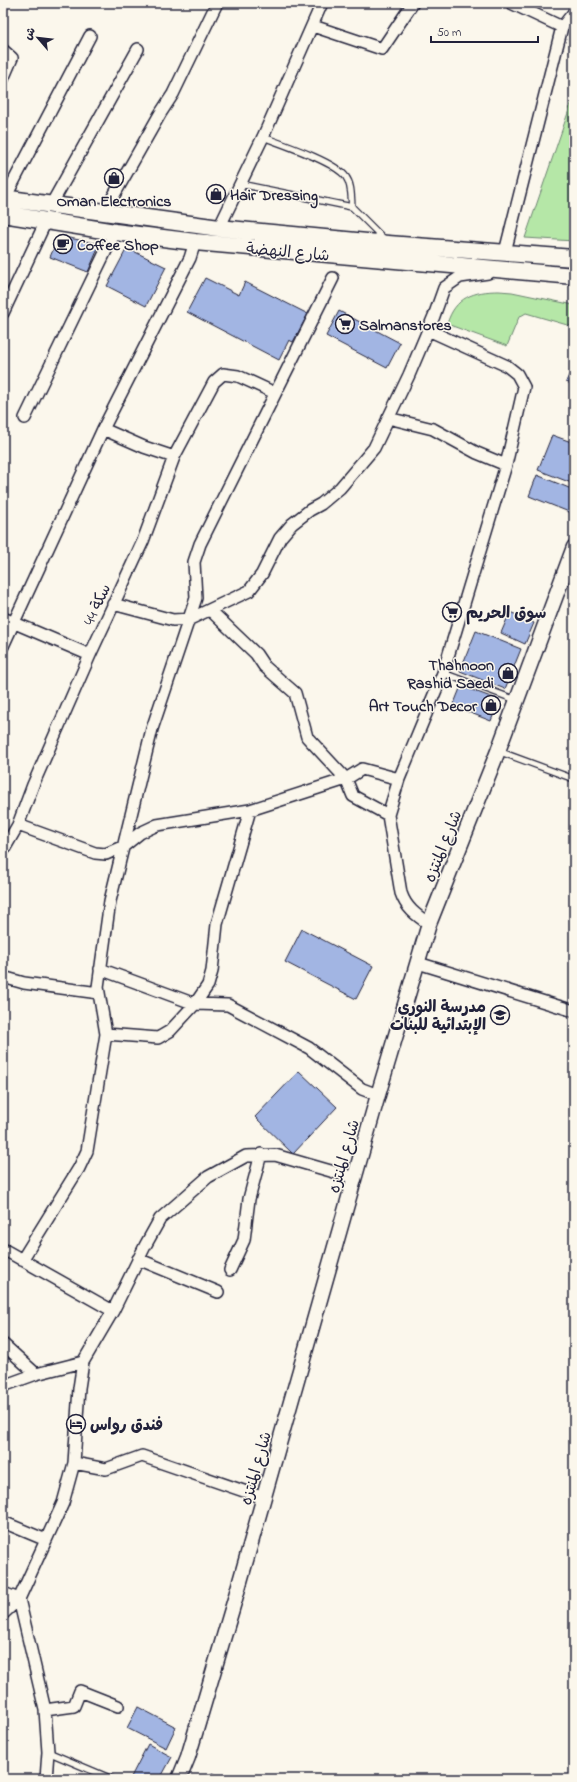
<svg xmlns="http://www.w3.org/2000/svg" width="577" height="1782" viewBox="0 0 577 1782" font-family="'Indie Flower','Playpen Sans Arabic',sans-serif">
  <rect width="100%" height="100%" fill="#fbf7ec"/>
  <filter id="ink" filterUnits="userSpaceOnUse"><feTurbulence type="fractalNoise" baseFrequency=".025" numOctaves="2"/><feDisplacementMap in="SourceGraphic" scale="8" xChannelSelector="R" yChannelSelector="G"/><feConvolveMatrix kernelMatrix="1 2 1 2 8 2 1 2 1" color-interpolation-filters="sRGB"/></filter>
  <g filter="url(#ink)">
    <path fill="#b5e7a7" stroke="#6c8471" d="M572,101l2,1v139l-49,-3z
      M499,291l13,1 62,13v22l-48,-14 -7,4 -12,29 -60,-22c8,-27 27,-33 52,-33z"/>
    <path fill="#a2b5e3" stroke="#22223b" d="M59,236l41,8 -12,28 -38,-15z
      M127,248l39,19 -20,39 -39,-20z
      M205,278l34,17 6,-13 63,32 -15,28 -4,-2 -10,20 -92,-48z
      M339,311l61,32 -13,25 -61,-32z
      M574,363v22l-8,-3z
      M552,435l22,8v41l-36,-14z
      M537,475l37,15v24l-45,-18z
      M510,612l24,11 -9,21 -24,-11z
      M476,631l45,18 -16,40 -45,-18z
      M461,686l38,14 -8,21 -38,-15z
      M302,929l71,37 -17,33 -71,-37z
      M299,1071l38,36 -44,47 -38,-37z
      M138,1707l38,20 -10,21 -39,-20z
      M148,1744l24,13 -12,22h-25l-4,-2z
      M212,1773l10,5v1h-13z"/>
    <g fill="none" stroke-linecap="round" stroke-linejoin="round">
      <defs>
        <path id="service" d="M263,137c19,7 73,25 83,40 6,8 5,20 6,30
          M240,184l112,23 33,33
          M443,673l73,27
          M498,751l76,28
          M48,1752l64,27"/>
        <path id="minor" d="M511,3l51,24
          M313,26l69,23 31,-46
          M3,50l9,8 -9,21
          M5,198l85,-162
          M51,205l87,-156
          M105,211l55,-97 13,-20 44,-91
          M219,228l44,-91 59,-134
          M505,252l57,-225 12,-15
          M3,313l43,-92
          M428,330l79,36 10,8 7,13 -18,78 -63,208 -44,106 -11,36 13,78c5,15 15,22 28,31
          M25,418l90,-186
          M388,418l45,11 44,24 29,12
          M103,429l41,18 30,10
          M113,604l60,16 17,-1 59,-28 13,-17 18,-36 12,-14 18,-14 11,-6 19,-16 34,-40 35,-73 25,-59 10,-28 16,-11 28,-4
          M210,610l46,44 8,12 31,27 12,44 39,42 7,17 35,19
          M3,618l87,37
          M3,646l100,-217 87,-171 5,-16
          M18,825l77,28 11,1 18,-8 16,-13 17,-8 93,-15 96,-31 16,-10 37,10
          M3,851l15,-26 15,-40 57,-130 53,-114 31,-84 40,-75 9,-8 15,2 37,17
          M418,963l156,48
          M100,969l95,35 33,1 81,43 53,41 16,6
          M3,977l21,6 75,10
          M106,1034l52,4 12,-7 25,-27 13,-19 4,-14 5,-47 33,-114
          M3,1249l110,62
          M138,1259l80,33
          M22,1260l57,-92 8,-17 19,-117 -8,-47 12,-86 42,-172 44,-131 -2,-36 6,-18 133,-266
          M230,1270l14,-30 5,-41 12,-45
          M3,1344l33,30
          M3,1386l33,-12 47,-12
          M74,1463l32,6 36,-13 122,42
          M3,1522l43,18
          M3,1593l16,6
          M19,1599l26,111 3,42 -2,27
          M3,1614l16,-15 44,-96 11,-40 5,-75 4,-26 30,-51 32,-65 15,-27 48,-42 38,-21 29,-1 80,23
          M45,1710l29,-4 6,-15 38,15"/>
        <path id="tertiary" d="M179,1779l9,-22 47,-158 143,-504 51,-171 69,-173 76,-204"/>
        <path id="secondary" d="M3,198l216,30 169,16 186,14
          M3,214l112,18 80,10 379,34"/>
      </defs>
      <use href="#service" stroke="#22223b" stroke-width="8"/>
      <use href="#minor" stroke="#22223b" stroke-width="14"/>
      <use href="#tertiary" stroke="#22223b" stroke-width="17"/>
      <use href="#secondary" stroke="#22223b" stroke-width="19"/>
      <use href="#service" stroke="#fbf7ec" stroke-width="5.5"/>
      <use href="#minor" stroke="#fbf7ec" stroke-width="11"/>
      <use href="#tertiary" stroke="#fbf7ec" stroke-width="14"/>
      <use href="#secondary" stroke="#fbf7ec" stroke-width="16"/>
    </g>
  </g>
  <defs>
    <symbol id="shop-ring" viewBox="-11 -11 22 22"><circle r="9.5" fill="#fbf7ec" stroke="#22223b" stroke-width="1.5"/><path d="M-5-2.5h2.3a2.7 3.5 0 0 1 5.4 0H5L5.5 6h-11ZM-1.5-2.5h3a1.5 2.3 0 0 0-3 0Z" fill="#22223b"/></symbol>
    <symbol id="cafe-ring" viewBox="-11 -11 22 22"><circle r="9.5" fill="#fbf7ec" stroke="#22223b" stroke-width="1.5"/><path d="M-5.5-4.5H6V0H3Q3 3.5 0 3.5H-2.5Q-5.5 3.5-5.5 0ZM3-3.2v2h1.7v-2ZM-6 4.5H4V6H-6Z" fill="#22223b"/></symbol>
    <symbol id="supermarket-ring" viewBox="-11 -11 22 22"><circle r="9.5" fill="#fbf7ec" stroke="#22223b" stroke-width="1.5"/><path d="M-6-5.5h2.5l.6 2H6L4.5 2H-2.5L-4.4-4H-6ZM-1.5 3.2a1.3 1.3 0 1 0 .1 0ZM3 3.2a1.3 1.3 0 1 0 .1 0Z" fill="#22223b"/></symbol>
    <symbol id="university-ring" viewBox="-11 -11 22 22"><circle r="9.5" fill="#fbf7ec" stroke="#22223b" stroke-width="1.5"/><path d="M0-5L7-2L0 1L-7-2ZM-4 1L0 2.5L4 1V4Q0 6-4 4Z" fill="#22223b"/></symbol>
    <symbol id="hotel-ring" viewBox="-11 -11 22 22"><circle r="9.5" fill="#fbf7ec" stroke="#22223b" stroke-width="1.5"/><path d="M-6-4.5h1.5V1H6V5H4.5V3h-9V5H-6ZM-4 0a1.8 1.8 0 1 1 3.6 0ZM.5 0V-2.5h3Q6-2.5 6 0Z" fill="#22223b"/></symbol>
  </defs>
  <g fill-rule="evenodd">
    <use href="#shop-ring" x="103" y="167" width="22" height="22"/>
    <use href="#shop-ring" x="205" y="183" width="22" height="22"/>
    <use href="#cafe-ring" x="52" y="233" width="22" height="22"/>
    <use href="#supermarket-ring" x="334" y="313" width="22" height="22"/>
    <use href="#supermarket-ring" x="441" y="601" width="22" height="22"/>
    <use href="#shop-ring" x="497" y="662" width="22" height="22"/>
    <use href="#shop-ring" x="480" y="694" width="22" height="22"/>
    <use href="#university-ring" x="489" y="1004" width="22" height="22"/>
    <use href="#hotel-ring" x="65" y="1413" width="22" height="22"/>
  </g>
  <g text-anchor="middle" stroke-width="3" stroke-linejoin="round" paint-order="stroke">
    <g font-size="16" font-weight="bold" fill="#22223b" stroke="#fbf7ec" text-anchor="start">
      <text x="230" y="200">Hair Dressing</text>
      <text x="114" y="206" text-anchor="middle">Oman Electronics</text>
      <text x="77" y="250">Coffee Shop</text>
      <text x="359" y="330">Salmanstores</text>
      <text x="466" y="618">سوق الحريم</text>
      <text x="494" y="670" text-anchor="end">Thahnoon<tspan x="494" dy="18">Rashid Saedi</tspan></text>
      <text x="477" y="711" text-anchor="end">Art Touch Decor</text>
      <text x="486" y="1012" text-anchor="end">مدرسة النوري<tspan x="486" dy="18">الإبتدائية للبنات</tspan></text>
      <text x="90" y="1430">فندق رواس</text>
    </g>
    <g font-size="16" fill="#22223b" stroke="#fbf7ec">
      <text transform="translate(288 251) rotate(5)" y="6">شارع النهضة</text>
      <text transform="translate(96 604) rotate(-65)" y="6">سكة 44</text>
      <text transform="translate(442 846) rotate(-68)" y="6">شارع المنتزه</text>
      <text transform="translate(343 1156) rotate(-74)" y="6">شارع المنتزه</text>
      <text transform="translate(255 1468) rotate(-74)" y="6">شارع المنتزه</text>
    </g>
  </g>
  <rect width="577" height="1782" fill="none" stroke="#fbf7ec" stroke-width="16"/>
  <rect x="8" y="8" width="561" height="1766" fill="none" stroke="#22223b" stroke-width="1.5" filter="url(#ink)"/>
  <g transform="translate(38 38) rotate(298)" stroke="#fbf7ec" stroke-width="3" paint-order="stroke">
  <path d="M0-3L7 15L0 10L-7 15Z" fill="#22223b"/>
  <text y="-6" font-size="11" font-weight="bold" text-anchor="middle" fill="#22223b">ش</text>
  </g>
  <path d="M431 36v6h107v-6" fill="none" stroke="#22223b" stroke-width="2"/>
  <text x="437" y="36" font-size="12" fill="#22223b" stroke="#fbf7ec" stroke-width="3" paint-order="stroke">50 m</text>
</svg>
